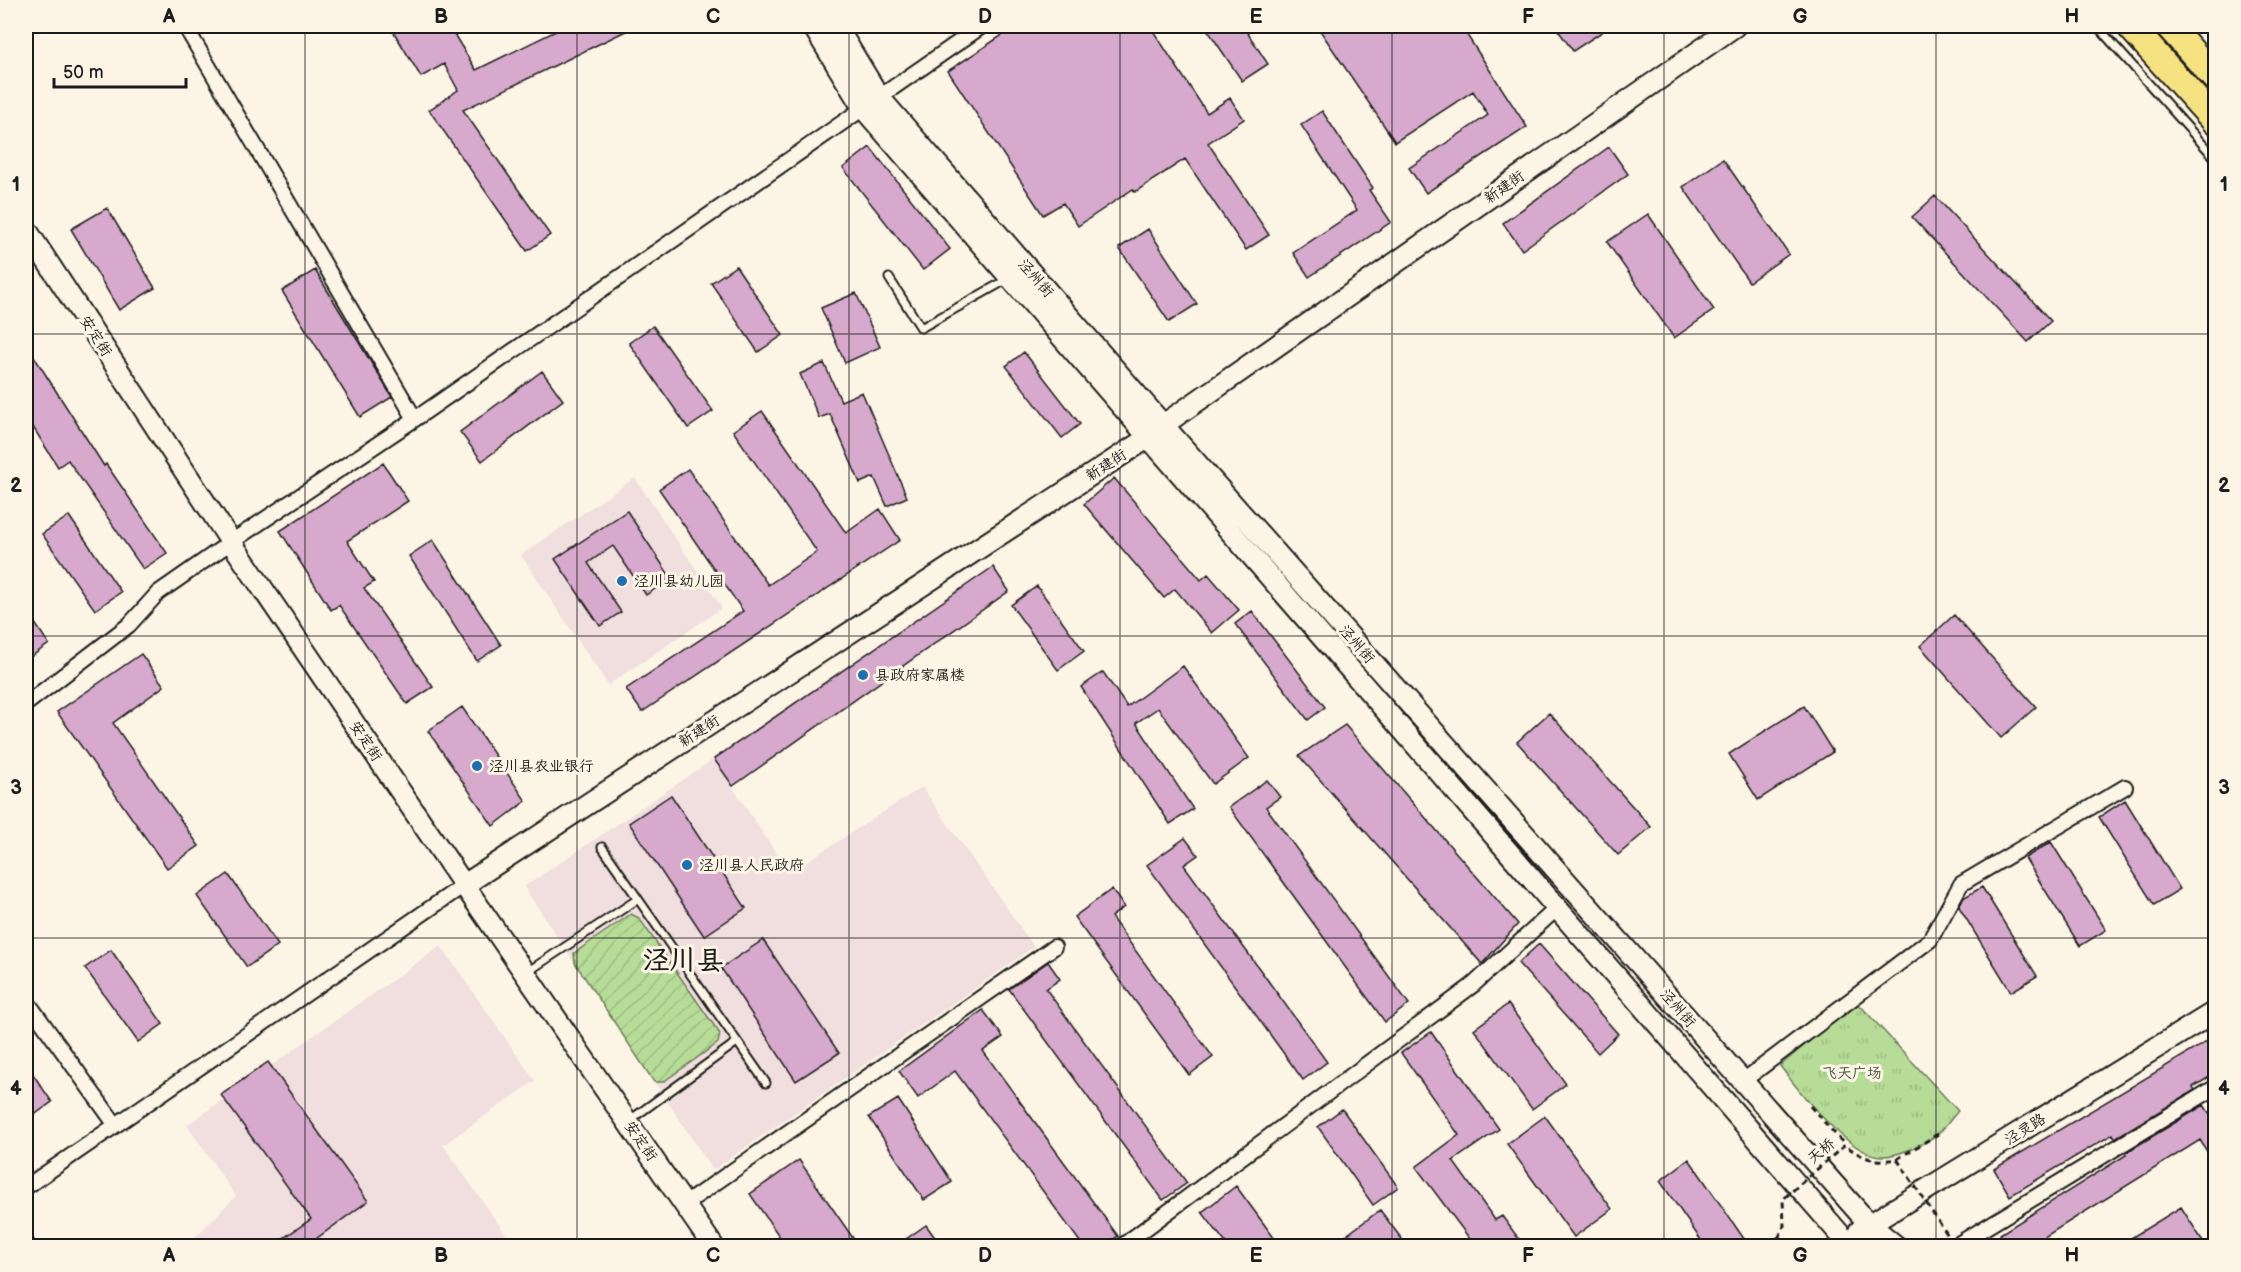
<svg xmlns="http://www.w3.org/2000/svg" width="2241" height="1272" viewBox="0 0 2241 1272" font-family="'Balsamiq Sans','LXGW WenKai TC',sans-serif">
  <defs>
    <pattern id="park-tufts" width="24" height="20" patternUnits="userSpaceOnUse" patternTransform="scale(1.5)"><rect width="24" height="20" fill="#b7dc97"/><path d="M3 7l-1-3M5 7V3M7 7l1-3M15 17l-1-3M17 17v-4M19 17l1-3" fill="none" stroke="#9dbc82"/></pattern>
    <pattern id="garden-furrows" width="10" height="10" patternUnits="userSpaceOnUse" patternTransform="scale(1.5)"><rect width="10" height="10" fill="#b7dc97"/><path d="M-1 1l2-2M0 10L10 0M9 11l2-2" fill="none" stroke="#9dbc82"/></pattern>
  </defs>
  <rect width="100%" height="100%" fill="#fcf5e5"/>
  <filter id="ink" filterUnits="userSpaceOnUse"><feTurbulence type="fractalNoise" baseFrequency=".0167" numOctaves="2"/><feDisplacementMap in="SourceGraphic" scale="12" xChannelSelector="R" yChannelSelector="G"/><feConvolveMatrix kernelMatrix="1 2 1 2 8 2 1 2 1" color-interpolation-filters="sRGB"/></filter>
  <g filter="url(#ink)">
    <path fill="#f1dede" d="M635,478l87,130 -114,77 -87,-130z
      M714,759l75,114 133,-86 112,160 -321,223 -189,-283z
      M441,946l94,135 -92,64 71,101h-328l50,-50 -49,-71z"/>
    <path fill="url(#park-tufts)" stroke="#6a7c5a" stroke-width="1.5" d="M1856,1001l102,110c-6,7 -12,15 -18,21 -12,11 -43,25 -59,24 -33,-1 -82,-65 -101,-90z"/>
    <path fill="url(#garden-furrows)" stroke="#6a7c5a" stroke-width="1.5" d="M631,914l8,4 81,116 -2,9 -55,39h-9l-79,-119 -1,-10z"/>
    <path fill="#d6a9cd" stroke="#1c1c1c" stroke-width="1.5" d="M390,26h59l27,44 90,-44h70l-173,84 87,125 -23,16 -98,-141 29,-20 -14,-26 -23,13z
      M1016,26h134l57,87 23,-15 14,21 -36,24 61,92 -23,15 -61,-91 -50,33 -2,-3 -55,37 -15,-23 -20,12 -95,-144z
      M1205,26h38l25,38 -26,17z
      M1317,26h144l66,101 -101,66 -17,-25 79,-53 -15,-24 -78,51z
      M1555,26h56l-38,25z
      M1322,111l51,77 -4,2 22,32 -82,55 -16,-24 64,-43 -56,-85z
      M870,147l80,102 -27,21 -80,-102z
      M1609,147l19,27 -106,76 -19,-27z
      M1723,159l66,95 -40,28 -66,-95z
      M1935,196l116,125 -23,21 -116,-125z
      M107,208l48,80 -36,22 -48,-81z
      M1648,214l66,96 -40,28 -67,-96z
      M1148,229l49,75 -28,18 -50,-74z
      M736,266l47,69 -25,17 -47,-69z
      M315,270l77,127 -32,20 -78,-126z
      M856,293l24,54 -35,16 -24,-55z
      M653,326l60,85 -25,17 -59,-85z
      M26,344l78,122 2,-2 61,89 -24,16 -75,-109 -10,7 -32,-51z
      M1024,352l56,72 -18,14 -56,-72z
      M824,363l17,38 21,-9 45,105 -20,9 -13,-29 -14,6 -30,-69 -11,4 -19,-44z
      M542,371l21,29 -81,61 -22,-29z
      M762,411l84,122 34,-24 20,31 -258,172 -16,-23 117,-78 -84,-122 29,-20 80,116 49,-33 -84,-121z
      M383,463l25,38 -61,40 27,41 -10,6 69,99 -26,17 -68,-99 -8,5 -51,-79z
      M1114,478l87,102 7,-6 31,36 -27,23 -37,-44 -11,9 -80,-94z
      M627,511l44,67 -25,17 -33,-49 -25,17 33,49 -21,14 -45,-67z
      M69,516l52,76 -26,18 -53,-76z
      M433,540l68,105 -24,16 -68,-105z
      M993,567l16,24 -276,195 -19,-27z
      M1037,586l47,65 -26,19 -47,-65z
      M26,610l23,34 -23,16z
      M1252,611l73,96 -17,13 -73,-96z
      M1954,615l82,92 -35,31 -81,-92z
      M141,654l23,32 -51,37 86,123 -32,22 -110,-156z
      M1183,666l66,92 -36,26 -55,-76 -22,15 57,86 -23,15 -89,-137 22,-15 24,35z
      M1804,706l29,46 -75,48 -29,-46z
      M462,707l64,94 -33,25 -65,-95z
      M1549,713l102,114 -33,28 -101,-113z
      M1345,725l173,199 -36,40 -183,-208z
      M1267,780l13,17 -14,10 143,197 -24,18 -156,-215z
      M671,795l75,113 -42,28 -75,-113z
      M2125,800l55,89 -26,16 -55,-88z
      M1185,838l13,17 -14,10 143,197 -24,18 -156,-215z
      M2051,842l55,88 -26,16 -55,-88z
      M228,874l50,71 -31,22 -50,-71z
      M1982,887l55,89 -26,16 -52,-85 4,-9z
      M1112,889l12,18 -13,10 102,140 -24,18 -115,-158z
      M763,940l76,113 -43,28 -75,-113z
      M1539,944l79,90 -20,19 -80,-90z
      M111,950l52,74 -25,18 -53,-74z
      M1048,962l12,17 -14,10 141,194 -24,17 -154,-211z
      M1508,1004l58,80 -34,25 -58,-80z
      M983,1010l20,27 -20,14 135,185 -15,10h-20l-128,-175 -37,27 -19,-27z
      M1431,1032l68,97 -46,32 42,59 7,-4 22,30h-49l-59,-79 43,-32 -58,-82z
      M2216,1036v37l-23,14 2,3 -80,48 -2,-4 -103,62 -16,-27z
      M268,1062l100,139 -62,45h-34l39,-27 -90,-124z
      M26,1064l26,38 -26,19z
      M898,1099l54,83 -28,18 -55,-83z
      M2204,1105l12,18v43l-16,-26 -170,106h-23l-7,-12 126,-79 -1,-2z
      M1342,1109l56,78 -25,18 -55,-78z
      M1545,1116l67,93 -38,28 -67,-93z
      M1689,1159l60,87h-44l-45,-65z
      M799,1160l54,78 -13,8h-54l-36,-52z
      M1236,1186l44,60h-52l-26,-34z
      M2181,1207l25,39h-88z
      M1380,1210l27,36h-75z
      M926,1225l15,21h-45z"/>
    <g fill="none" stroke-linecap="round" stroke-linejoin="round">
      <defs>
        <path id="lane" d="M2097,26l119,133
          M889,278l32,50 87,-49
          M602,847l164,236
          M527,972l111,-73
          M630,1120l107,-78"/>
        <path id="street" d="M185,26l230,393
          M26,704l103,-79 29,-32 73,-51 184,-123 567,-393
          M26,1000l89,124
          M1743,1081l187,-141 31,-56 164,-97
          M26,1187l438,-302
          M685,1204l369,-257
          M26,1243l2,3
          M1122,1246l351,-261 83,-76
          M1955,1246l261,-159"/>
        <path id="secondary" d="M813,26l50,82 982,1132 8,6
          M836,26l43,71 284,328 707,800 26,21
          M26,229l205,313 233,343 249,361
          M464,885l685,-448 14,-12 572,-399
          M1859,1231l357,-220"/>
        <path id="highway" d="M2130,26l86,96
          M2169,26l47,53"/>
      </defs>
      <use href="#lane" stroke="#1c1c1c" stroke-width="11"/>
      <use href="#street" stroke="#1c1c1c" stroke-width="18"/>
      <use href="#secondary" stroke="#1c1c1c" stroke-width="24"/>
      <use href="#highway" stroke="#1c1c1c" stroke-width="30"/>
      <path stroke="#1c1c1c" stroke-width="3" stroke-dasharray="6 4.5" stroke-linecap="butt" d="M1810,1106l35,39
        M1897,1159l41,-25
        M1766,1246l13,-9"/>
      <use href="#lane" stroke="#fcf5e5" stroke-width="7"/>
      <use href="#street" stroke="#fcf5e5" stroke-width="14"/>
      <use href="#secondary" stroke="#fcf5e5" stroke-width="20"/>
      <use href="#highway" stroke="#f7e281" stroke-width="26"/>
      <path stroke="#1c1c1c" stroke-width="3" stroke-dasharray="6 4.5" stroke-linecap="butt" d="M1786,1246l-7,-9 5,-11 -1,-27 62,-54c17,13 30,18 52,14l58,87"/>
    </g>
  </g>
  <path fill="none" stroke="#1c1c1c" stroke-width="1.5" stroke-opacity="0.55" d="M305,26v1220M577,26v1220M849,26v1220M1120,26v1220M1392,26v1220M1664,26v1220M1936,26v1220M26,334h2190M26,636h2190M26,938h2190"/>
  <g fill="#1f6fb2" stroke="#fcf5e5" stroke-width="2">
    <circle cx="622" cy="581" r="6"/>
    <circle cx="863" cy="675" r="6"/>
    <circle cx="477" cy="766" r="6"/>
    <circle cx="687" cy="865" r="6"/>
  </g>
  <g text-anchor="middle" stroke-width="6" stroke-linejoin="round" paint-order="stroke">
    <g font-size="15" fill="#1c1c1c" stroke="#fcf5e5">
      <text transform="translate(1504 187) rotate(-35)" y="5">新建街</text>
      <text transform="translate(1036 278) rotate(49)" y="5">泾州街</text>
      <text transform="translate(96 336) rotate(57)" y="5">安定街</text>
      <text transform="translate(1106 465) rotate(-33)" y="5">新建街</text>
      <text transform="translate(1357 644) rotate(49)" y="5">泾州街</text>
      <text transform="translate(699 731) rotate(-33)" y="5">新建街</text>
      <text transform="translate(366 741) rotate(56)" y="5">安定街</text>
      <text transform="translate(1678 1008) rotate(49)" y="5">泾州街</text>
      <text transform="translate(2025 1129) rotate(-32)" y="5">泾灵路</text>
      <text transform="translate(641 1141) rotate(55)" y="5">安定街</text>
      <text transform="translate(1821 1151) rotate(-40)" y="5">天桥</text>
    </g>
    <g font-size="15" fill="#1c1c1c" stroke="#fcf5e5" text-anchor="start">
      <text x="634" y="586">泾川县幼儿园</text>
      <text x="875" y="680">县政府家属楼</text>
      <text x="489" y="771">泾川县农业银行</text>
      <text x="699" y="870">泾川县人民政府</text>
    </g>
    <g font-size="15" fill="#4a5641" stroke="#fcf5e5">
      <text x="1852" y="1078">飞天广场</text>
    </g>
    <g font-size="27" font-weight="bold" fill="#1c1c1c" stroke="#fcf5e5">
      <text x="683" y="969">泾川县</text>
    </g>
  </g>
  <rect width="2241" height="1272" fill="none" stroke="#fcf5e5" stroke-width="66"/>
  <path d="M54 78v9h132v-9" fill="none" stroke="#1c1c1c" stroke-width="3"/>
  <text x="63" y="78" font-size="18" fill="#1c1c1c" stroke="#fcf5e5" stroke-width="4.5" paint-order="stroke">50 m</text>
  <rect x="33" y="33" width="2175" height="1206" fill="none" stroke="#1c1c1c" stroke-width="2"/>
  <g font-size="20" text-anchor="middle" font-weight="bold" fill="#1c1c1c">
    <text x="169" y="23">A</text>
    <text x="441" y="23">B</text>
    <text x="713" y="23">C</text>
    <text x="985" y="23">D</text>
    <text x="1256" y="23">E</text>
    <text x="1528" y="23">F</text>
    <text x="1800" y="23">G</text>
    <text x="2072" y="23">H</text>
    <text x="16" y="191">1</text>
    <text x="2224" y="191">1</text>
    <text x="16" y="492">2</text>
    <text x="2224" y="492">2</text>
    <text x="16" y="794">3</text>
    <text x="2224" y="794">3</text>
    <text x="16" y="1095">4</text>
    <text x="2224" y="1095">4</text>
    <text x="169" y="1262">A</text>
    <text x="441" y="1262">B</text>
    <text x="713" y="1262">C</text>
    <text x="985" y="1262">D</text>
    <text x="1256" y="1262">E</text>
    <text x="1528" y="1262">F</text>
    <text x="1800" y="1262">G</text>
    <text x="2072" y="1262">H</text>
  </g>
</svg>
